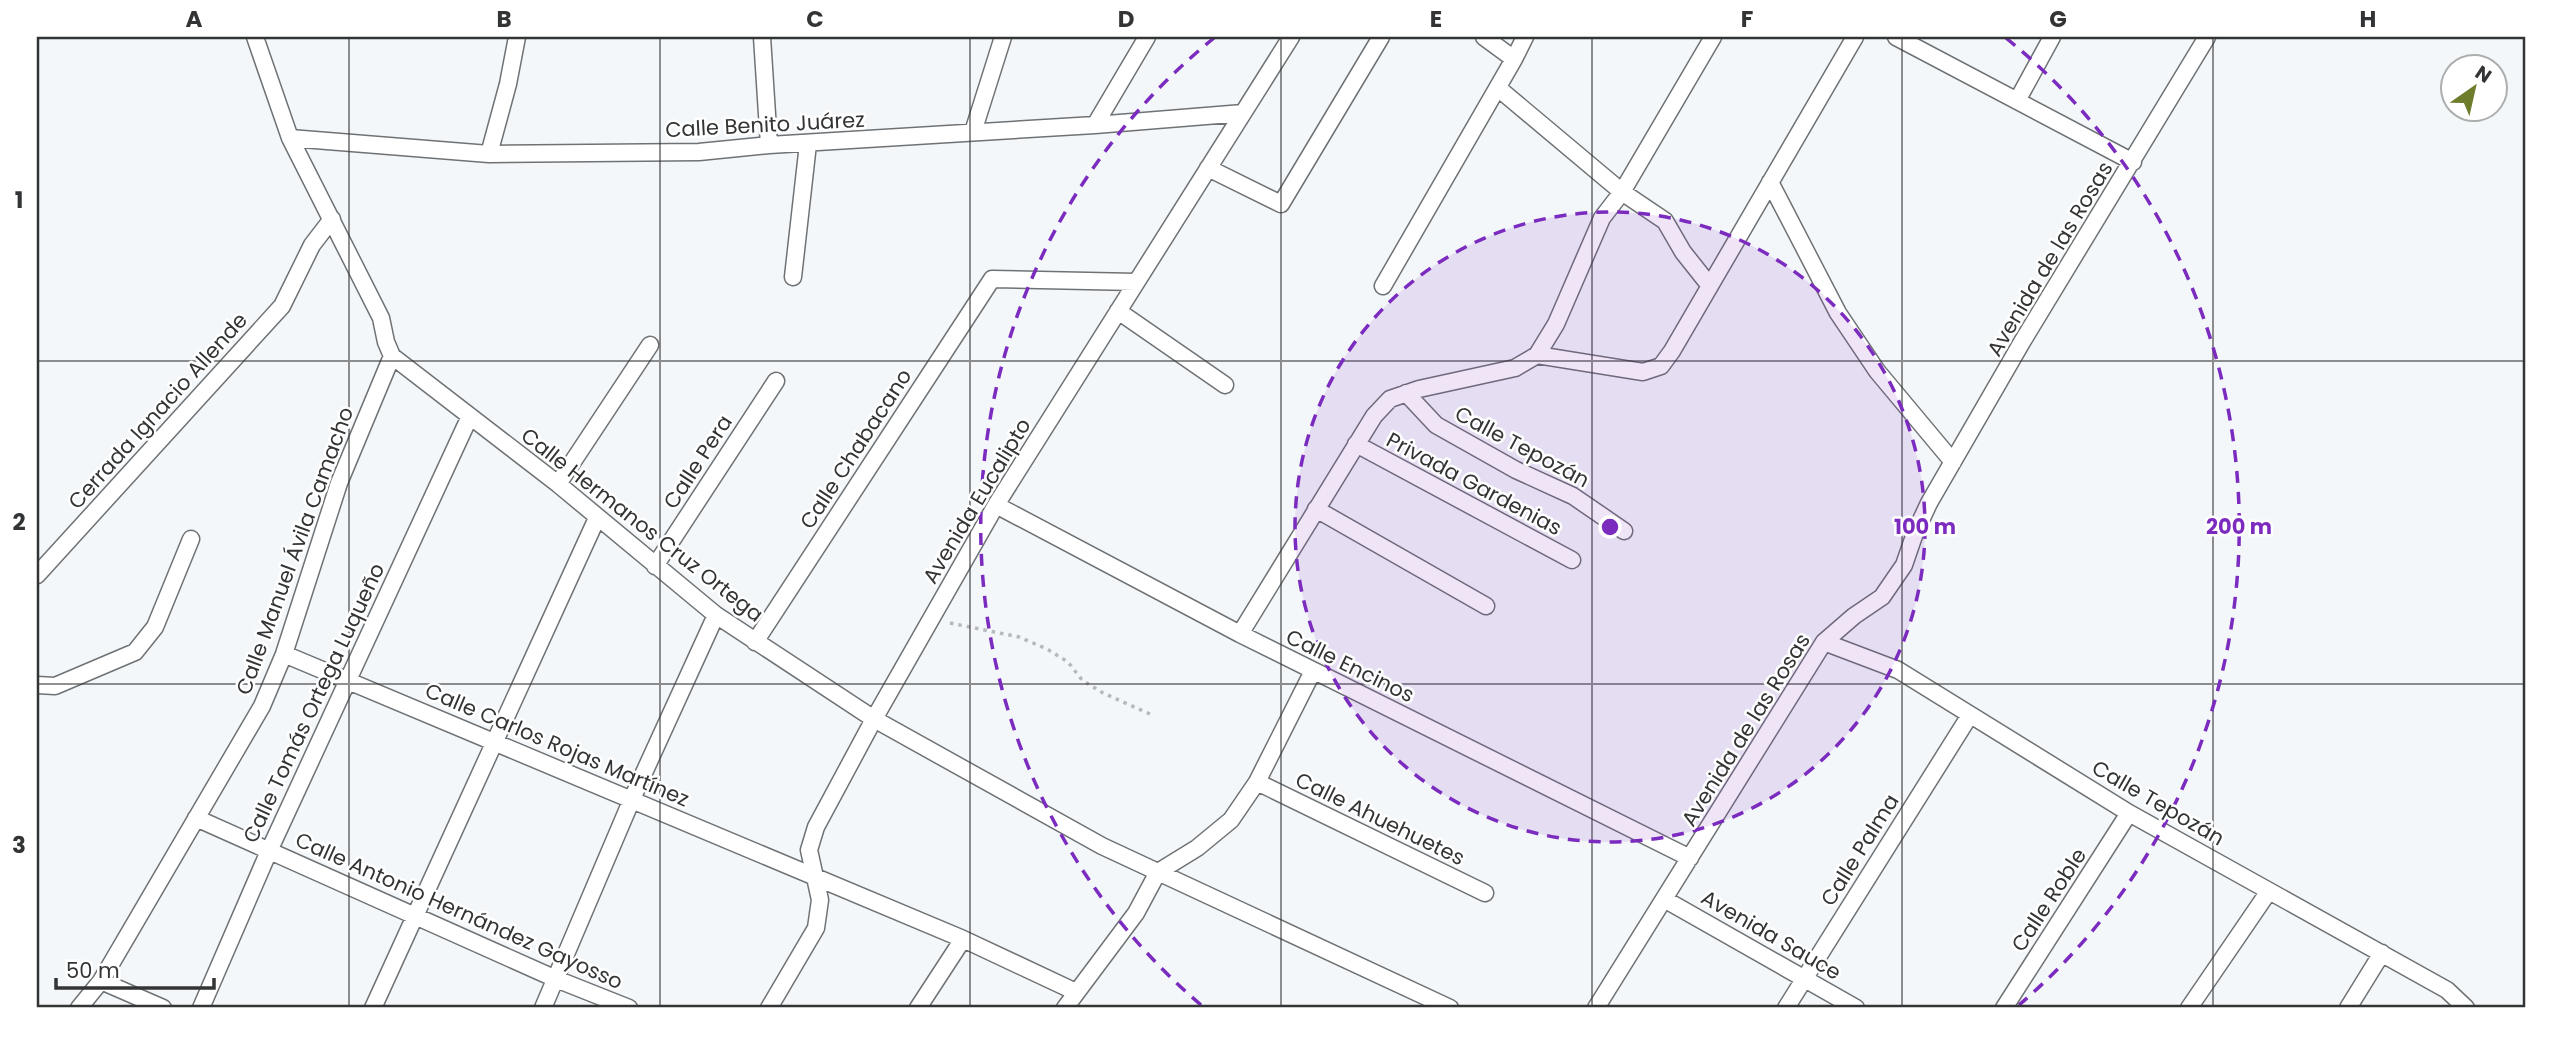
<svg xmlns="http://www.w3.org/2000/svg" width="2562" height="1045" viewBox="0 0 2562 1045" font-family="Poppins,sans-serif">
  <rect width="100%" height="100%" fill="#f4f7fa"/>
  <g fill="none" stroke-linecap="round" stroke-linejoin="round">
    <defs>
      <path id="minor" d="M255,37l35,101 91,180 5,24 6,14 166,128 158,131 158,104 228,127 348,162
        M762,37l7,108
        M1484,37l30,22
        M1896,37l237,125
        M1498,88l124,104 43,29 18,31 27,34
        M2017,101l35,-64
        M1095,125l52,-88
        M973,132l30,-95
        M290,138l199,16 210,-2 70,-7 326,-20 148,-12
        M489,154l19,-70 9,-47
        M1208,168l73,36 100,-167
        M1770,182l68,131 39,58 76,91
        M793,277l15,-133
        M1383,286l131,-227 11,-22
        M1118,311l107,74
        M1537,355l106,17 18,-6 11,-15 183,-314
        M1406,393l30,32 80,45 57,26 51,35
        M1356,444l216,116
        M558,484l92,-139
        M996,505l244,129 450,224
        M1316,509l170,97
        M655,566l121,-185
        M37,575l245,-269 30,-61 20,-26
        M1240,634l134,-218 16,-17 29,-10 96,-21 22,-13 19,-31 46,-106 20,-26 91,-155
        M755,642l237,-363 144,3
        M1824,642l74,28 231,143 318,177 19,18
        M284,654l679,285 113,53
        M37,685l18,1 80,-34 20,-25 36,-88
        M1257,782l228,111
        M196,818l360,161 73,29
        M1664,899l192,109
        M101,981l62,27
        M79,1008l22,-27 161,-275 22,-52 55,-171 53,-127
        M201,1008l68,-157 201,-435
        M373,1008l224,-490
        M543,1008l89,-209 84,-184
        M769,1008l47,-80 4,-28 -11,-50 7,-23 58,-108 122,-214 295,-468
        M918,1008l45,-69
        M1065,1008l71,-95 22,-41 39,-24 34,-28 26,-38 56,-111
        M1596,1008l228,-366 30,-26 28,-19 22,-32 11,-32 14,-30 93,-161 185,-305
        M1786,1008l184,-293
        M2004,1008l125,-195
        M2189,1008l80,-117
        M2348,1008l34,-55"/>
    </defs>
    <use href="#minor" stroke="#6f7274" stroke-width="19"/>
    <path stroke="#b6b8bb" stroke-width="3.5" stroke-dasharray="3.5 5" stroke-linecap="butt" d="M950,623l69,14 28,12 21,13 14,18 21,13 47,21"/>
    <use href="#minor" stroke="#fff" stroke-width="16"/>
  </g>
  <path fill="none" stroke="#333435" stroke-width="2" stroke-opacity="0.55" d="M349,37v971M660,37v971M970,37v971M1281,37v971M1592,37v971M1902,37v971M2213,37v971M37,361h2488M37,684h2488"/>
  <circle cx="1610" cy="527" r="315" fill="#7b2cbf" fill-opacity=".12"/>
  <g fill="none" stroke="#7b2cbf" stroke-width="3.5" stroke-dasharray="12 9">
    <circle cx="1610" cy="527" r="315"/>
    <path d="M1201 1005A629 629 0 0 1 1214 38M2006 38A629 629 0 0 1 2019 1005"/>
  </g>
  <g text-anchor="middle" stroke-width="5" stroke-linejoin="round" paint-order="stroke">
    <g font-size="21" fill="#333435" stroke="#fff">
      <text transform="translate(765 125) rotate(-3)" y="7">Calle Benito Juárez</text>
      <text transform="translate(2050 259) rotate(-59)" y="7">Avenida de las Rosas</text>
      <text transform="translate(158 411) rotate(-48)" y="7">Cerrada Ignacio Allende</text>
      <text transform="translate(1522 447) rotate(28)" y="7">Calle Tepozán</text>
      <text transform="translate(856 449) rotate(-57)" y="7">Calle Chabacano</text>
      <text transform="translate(698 462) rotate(-57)" y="7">Calle Pera</text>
      <text transform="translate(1474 484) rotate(28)" y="7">Privada Gardenias</text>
      <text transform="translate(977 501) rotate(-59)" y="7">Avenida Eucalipto</text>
      <text transform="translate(642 525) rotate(38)" y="7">Calle Hermanos Cruz Ortega</text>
      <text transform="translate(295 551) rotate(-70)" y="7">Calle Manuel Ávila Camacho</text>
      <text transform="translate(1350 666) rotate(26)" y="7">Calle Encinos</text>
      <text transform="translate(314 703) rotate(-65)" y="7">Calle Tomás Ortega Luqueño</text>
      <text transform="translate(1746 730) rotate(-58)" y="7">Avenida de las Rosas</text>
      <text transform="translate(557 745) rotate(23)" y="7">Calle Carlos Rojas Martínez</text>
      <text transform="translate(2158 803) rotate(30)" y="7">Calle Tepozán</text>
      <text transform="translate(1380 819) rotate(26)" y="7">Calle Ahuehuetes</text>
      <text transform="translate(1860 850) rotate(-58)" y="7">Calle Palma</text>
      <text transform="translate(2049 900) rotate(-57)" y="7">Calle Roble</text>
      <text transform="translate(459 911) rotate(24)" y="7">Calle Antonio Hernández Gayosso</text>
      <text transform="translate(1771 935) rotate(30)" y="7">Avenida Sauce</text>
    </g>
  </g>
  <circle cx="1610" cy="527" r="10" fill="#7b2cbf" stroke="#fff" stroke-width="3.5"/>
  <g font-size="21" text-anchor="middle" font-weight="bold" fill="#7b2cbf" stroke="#fff" stroke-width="5" stroke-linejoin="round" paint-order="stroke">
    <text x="1925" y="534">100 m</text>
    <text x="2239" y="534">200 m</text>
  </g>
  <rect width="2562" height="1045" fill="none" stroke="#ffffff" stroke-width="77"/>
  <g transform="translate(2474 88) rotate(34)"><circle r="33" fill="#ffffff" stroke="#adaeae" stroke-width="2"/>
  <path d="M0-5L12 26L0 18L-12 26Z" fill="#6e7d2c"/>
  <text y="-10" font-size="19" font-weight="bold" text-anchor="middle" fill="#333435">N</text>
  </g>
  <path d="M56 978v10h158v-10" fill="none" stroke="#333435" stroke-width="3.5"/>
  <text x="66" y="978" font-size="21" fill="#333435" stroke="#ffffff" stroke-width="5" paint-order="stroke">50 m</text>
  <rect x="38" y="38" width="2486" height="968" fill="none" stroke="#333435" stroke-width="2.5"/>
  <g font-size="23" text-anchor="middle" font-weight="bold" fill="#333435">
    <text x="194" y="27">A</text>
    <text x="504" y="27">B</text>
    <text x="815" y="27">C</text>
    <text x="1126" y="27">D</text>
    <text x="1436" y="27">E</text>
    <text x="1747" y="27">F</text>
    <text x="2058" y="27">G</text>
    <text x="2368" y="27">H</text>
    <text x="19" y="208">1</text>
    <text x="19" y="530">2</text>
    <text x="19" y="853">3</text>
  </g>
</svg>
